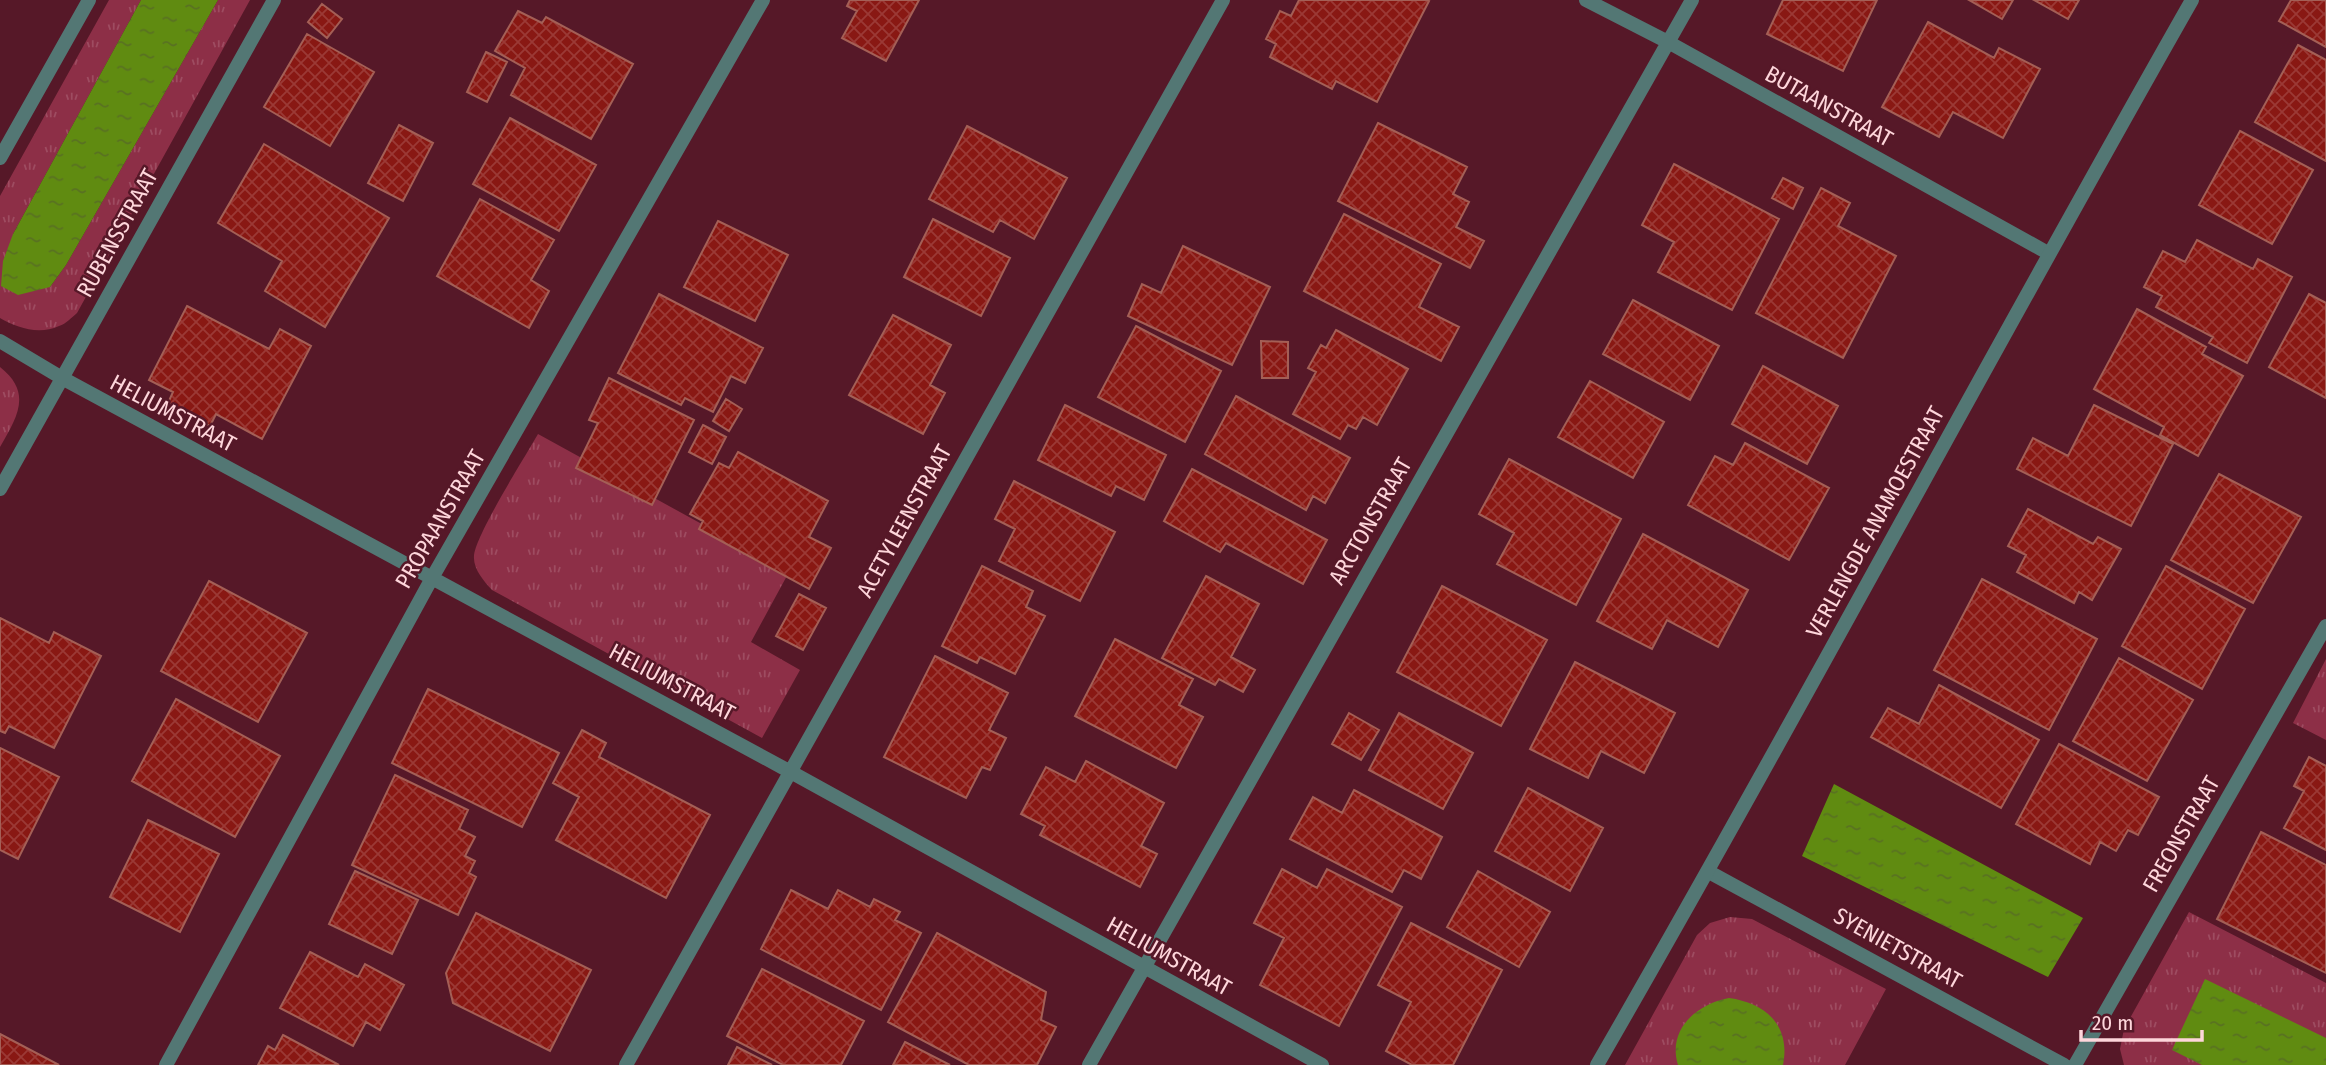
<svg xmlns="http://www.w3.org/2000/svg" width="2326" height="1065" font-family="'Fira Sans Condensed',sans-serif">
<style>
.grass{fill:url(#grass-tufts)}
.water{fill:url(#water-ripples)}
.building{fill:url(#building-cross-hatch);stroke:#a45f56;stroke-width:2}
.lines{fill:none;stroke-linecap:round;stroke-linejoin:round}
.minor{stroke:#537774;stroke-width:14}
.tertiary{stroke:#537774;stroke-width:14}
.labels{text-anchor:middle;stroke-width:5;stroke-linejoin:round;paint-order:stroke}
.street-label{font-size:23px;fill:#fed6db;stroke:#561828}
</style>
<defs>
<pattern id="grass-tufts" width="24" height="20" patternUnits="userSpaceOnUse" patternTransform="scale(1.75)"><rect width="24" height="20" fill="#8d2f47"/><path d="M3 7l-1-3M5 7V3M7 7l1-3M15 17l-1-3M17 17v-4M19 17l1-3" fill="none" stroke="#9e4c61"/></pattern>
<pattern id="water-ripples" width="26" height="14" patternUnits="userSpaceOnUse" patternTransform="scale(1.75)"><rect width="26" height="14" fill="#608b11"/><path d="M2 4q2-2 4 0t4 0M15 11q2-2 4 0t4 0" fill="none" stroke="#597122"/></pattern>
<pattern id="building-cross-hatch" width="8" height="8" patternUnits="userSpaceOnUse" patternTransform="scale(1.75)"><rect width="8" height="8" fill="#891813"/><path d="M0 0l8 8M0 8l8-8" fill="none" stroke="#9b3935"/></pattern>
</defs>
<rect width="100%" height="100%" fill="#561828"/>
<path class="grass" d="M109 0H141L13 234 50 287 66 265 218 0H250L77 313C72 317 66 324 59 326 39 335 17 328 0 318V196Z
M0 367C33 393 17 417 0 447Z
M538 434 789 572 751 642 800 670 762 738 492 590C484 581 473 569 474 556 475 536 525 457 538 434Z
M2326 659V740L2293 723Z
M2189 912 2326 983V1065H2124L2120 1049 2124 1029Z
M1730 917 1752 919 1886 989 1845 1065H1625L1697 935 1710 923Z"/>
<path class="water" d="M141 0H218L66 265 50 287 18 295 1 286 3 261 13 234Z
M1834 784 2083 918 2048 977 1802 856Z
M2205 979 2326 1038V1065H2202L2172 1050Z
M1729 998C1765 1003 1791 1025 1783 1065H1678C1667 1029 1697 1004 1729 998Z"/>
<path class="building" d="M850 0H919L886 61 842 38 857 11 847 6Z
M1299 0H1426L1429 1 1377 102 1336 81 1332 89 1270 57 1276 44 1266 39 1280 11 1291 16Z
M1783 0H1877L1843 71 1767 34Z
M1969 0H2013L2002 19Z
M2034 0H2079L2068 19Z
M2291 0H2326V47L2279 21Z
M322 4 342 19 327 38 308 22Z
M518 11 542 23 546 17 633 64 591 139 511 95 525 68 495 51Z
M1928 22 1994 58 1999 48 2040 69 2003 138 1953 112 1939 137 1882 107Z
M307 34 374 72 330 146 264 107Z
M2298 45 2326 60V161L2255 122Z
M486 52 507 62 487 102 467 92Z
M510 118 596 165 559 231 473 184Z
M1378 123 1467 167 1453 194 1469 202 1456 227 1484 241 1470 268 1338 201Z
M399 125 433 143 403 201 368 183Z
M967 126 1067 178 1034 239 1000 220 993 232 929 199Z
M2240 131 2313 170 2272 244 2199 205Z
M264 144 389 218 325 327 265 291 282 261 218 223Z
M1674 164 1779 219 1732 310 1658 272 1674 242 1642 225Z
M1783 178 1803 188 1793 209 1772 198Z
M1821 188 1850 203 1838 226 1896 256 1843 358 1756 313Z
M480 199 554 240 531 280 549 291 529 328 437 276Z
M1344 214 1441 264 1419 307 1459 327 1441 361 1304 291Z
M933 219 1010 258 981 316 904 277Z
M718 221 788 255 755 321 684 287Z
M2197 240 2253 269 2258 259 2292 277 2247 363 2209 343 2213 337 2156 307 2162 296 2144 287 2163 251 2185 262Z
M1183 246 1270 287 1232 365 1128 316 1142 284 1161 293Z
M659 294 763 348 745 383 731 376 713 412 685 398 681 405 618 373Z
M2309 294 2326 303V398L2269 367Z
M1633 300 1719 346 1690 400 1603 354Z
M187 306 269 349 280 329 311 346 262 439 216 414 210 426 168 403 173 392 149 380Z
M2137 309 2206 347 2202 354 2243 376 2198 456 2160 435 2164 427 2094 389Z
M893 315 951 345 930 385 945 393 923 434 849 395Z
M1136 326 1221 371 1185 442 1098 397Z
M1336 330 1408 369 1377 425 1363 417 1356 429 1348 425 1340 439 1293 414 1316 372 1308 368 1321 345 1326 348Z
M1261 341 1288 342V378H1262Z
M1763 366 1838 406 1807 464 1732 424Z
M609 378 694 420 652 505 576 468 598 423 589 420Z
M1590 381 1664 422 1633 478 1558 437Z
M1236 396 1350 458 1325 503 1313 496 1306 510 1205 454Z
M726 399 742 409 729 431 713 421Z
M1065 405 1166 455 1144 500 1116 486 1111 496 1038 460Z
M2094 405 2173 444 2131 526 2017 469 2033 438 2068 456Z
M703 425 726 437 712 464 689 452Z
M1745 443 1829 488 1789 560 1688 505 1715 456 1733 465Z
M738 452 828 501 809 537 831 548 809 589 699 529 703 521 690 514 719 463 729 468Z
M1509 459 1621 519 1576 605 1497 564 1514 533 1479 514Z
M1192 469 1327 540 1303 584 1226 543 1220 552 1164 521Z
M2219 474 2301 517 2253 603 2171 560Z
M1014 481 1115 532 1080 601 999 561 1015 529 995 519Z
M2028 509 2093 544 2098 537 2121 549 2092 600 2079 592 2074 603 2017 572 2026 555 2008 546Z
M1643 534 1748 590 1718 647 1667 620 1652 649 1597 621Z
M982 566 1033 591 1026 607 1045 616 1015 674 980 657 977 663 942 646Z
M2166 566 2245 609 2202 689 2122 646Z
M1206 576 1259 604 1231 657 1255 670 1243 692 1219 679 1215 685 1162 658Z
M1982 579 2097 639 2049 730 1934 670Z
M209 581 307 633 258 722 161 671Z
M1442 586 1547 640 1501 726 1397 672Z
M799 594 826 608 803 650 776 636Z
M0 618 49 643 54 632 101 656 54 748 9 726 5 733 0 731Z
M1115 639 1193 679 1179 705 1203 717 1176 768 1075 716Z
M935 656 1008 693 989 730 1006 738 990 770 982 767 966 798 884 757Z
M2119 658 2193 700 2147 781 2073 741Z
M1575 662 1675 713 1644 773 1601 751 1588 778 1530 749Z
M1939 685 2039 740 2001 808 1871 737 1888 708 1919 724Z
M428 689 559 753 522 827 392 763Z
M176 699 280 756 235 837 132 781Z
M1349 713 1379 730 1361 760 1332 744Z
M1399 713 1473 753 1443 809 1369 770Z
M582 730 606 743 599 757 710 815 666 898 556 840 579 797 553 783Z
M2059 744 2159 797 2138 835 2128 830 2116 851 2100 842 2090 864 2016 824Z
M0 748 59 777 18 859 0 850Z
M2309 757 2326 766V850L2284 828 2304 791 2294 786Z
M1086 761 1164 803 1141 846 1157 854 1140 887 1040 835 1045 826 1021 814 1046 767 1075 782Z
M395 775 468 810 459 829 475 837 465 856 475 861 469 873 476 877 458 915 352 865Z
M1528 788 1603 828 1570 891 1495 851Z
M1354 790 1442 837 1421 879 1404 870 1392 892 1290 839 1313 797 1342 813Z
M148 820 219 854 180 932 110 897Z
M2261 832 2326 865V973L2217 919Z
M1282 869 1317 888 1327 869 1402 907 1339 1026 1260 985 1284 938 1254 923Z
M355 871 418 900 392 954 329 924Z
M1478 871 1550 912 1519 967 1447 927Z
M791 890 828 909 838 890 870 907 874 899 900 912 895 920 921 933 881 1010 761 949Z
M476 913 591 970 550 1051 453 1003 446 973Z
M1411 923 1502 970 1453 1065H1412L1386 1051 1411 1002 1378 985Z
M937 933 1046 992 1041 1020 1056 1027 1037 1065H969L888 1022Z
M310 952 358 977 365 964 404 985 380 1030 366 1022 353 1046 280 1008Z
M762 969 864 1021 841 1065H783L727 1036Z
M0 1034 59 1065H0Z
M283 1035 339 1065H258L268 1046 275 1050Z
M905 1042 950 1065H893Z
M737 1047 772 1065H728Z"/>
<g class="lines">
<path class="minor" d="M1586 0 1668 42 2048 253
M0 158 89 0
M0 341 62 378 789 771 1322 1065
M0 489 274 0
M1709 872 2064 1065
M166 1065 432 578 763 0
M626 1065 1223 0
M1089 1065 1692 0
M2075 1065 2326 626"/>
<path class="tertiary" d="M1597 1065C1800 713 1991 353 2192 0"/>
</g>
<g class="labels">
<g class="street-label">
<text transform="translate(1829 106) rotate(29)" y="8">BUTAANSTRAAT</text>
<text transform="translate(117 233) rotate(-61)" y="8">RUBENSSTRAAT</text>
<text transform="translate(173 413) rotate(28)" y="8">HELIUMSTRAAT</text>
<text transform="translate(440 519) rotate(-60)" y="8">PROPAANSTRAAT</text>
<text transform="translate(904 521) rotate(-61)" y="8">ACETYLEENSTRAAT</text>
<text transform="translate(1370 521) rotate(-60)" y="8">ARCTONSTRAAT</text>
<text transform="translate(1875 522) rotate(-61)" y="8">VERLENGDE ANAMOESTRAAT</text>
<text transform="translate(672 682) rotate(28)" y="8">HELIUMSTRAAT</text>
<text transform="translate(2181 834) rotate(-60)" y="8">FREONSTRAAT</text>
<text transform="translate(1898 948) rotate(29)" y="8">SYENIETSTRAAT</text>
<text transform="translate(1169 956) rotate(29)" y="8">HELIUMSTRAAT</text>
</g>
</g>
<path d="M2081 1030v10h121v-10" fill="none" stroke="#fed6db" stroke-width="3.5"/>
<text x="2092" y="1030" font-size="21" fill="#fed6db" stroke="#561828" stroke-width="5" paint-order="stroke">20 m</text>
</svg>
